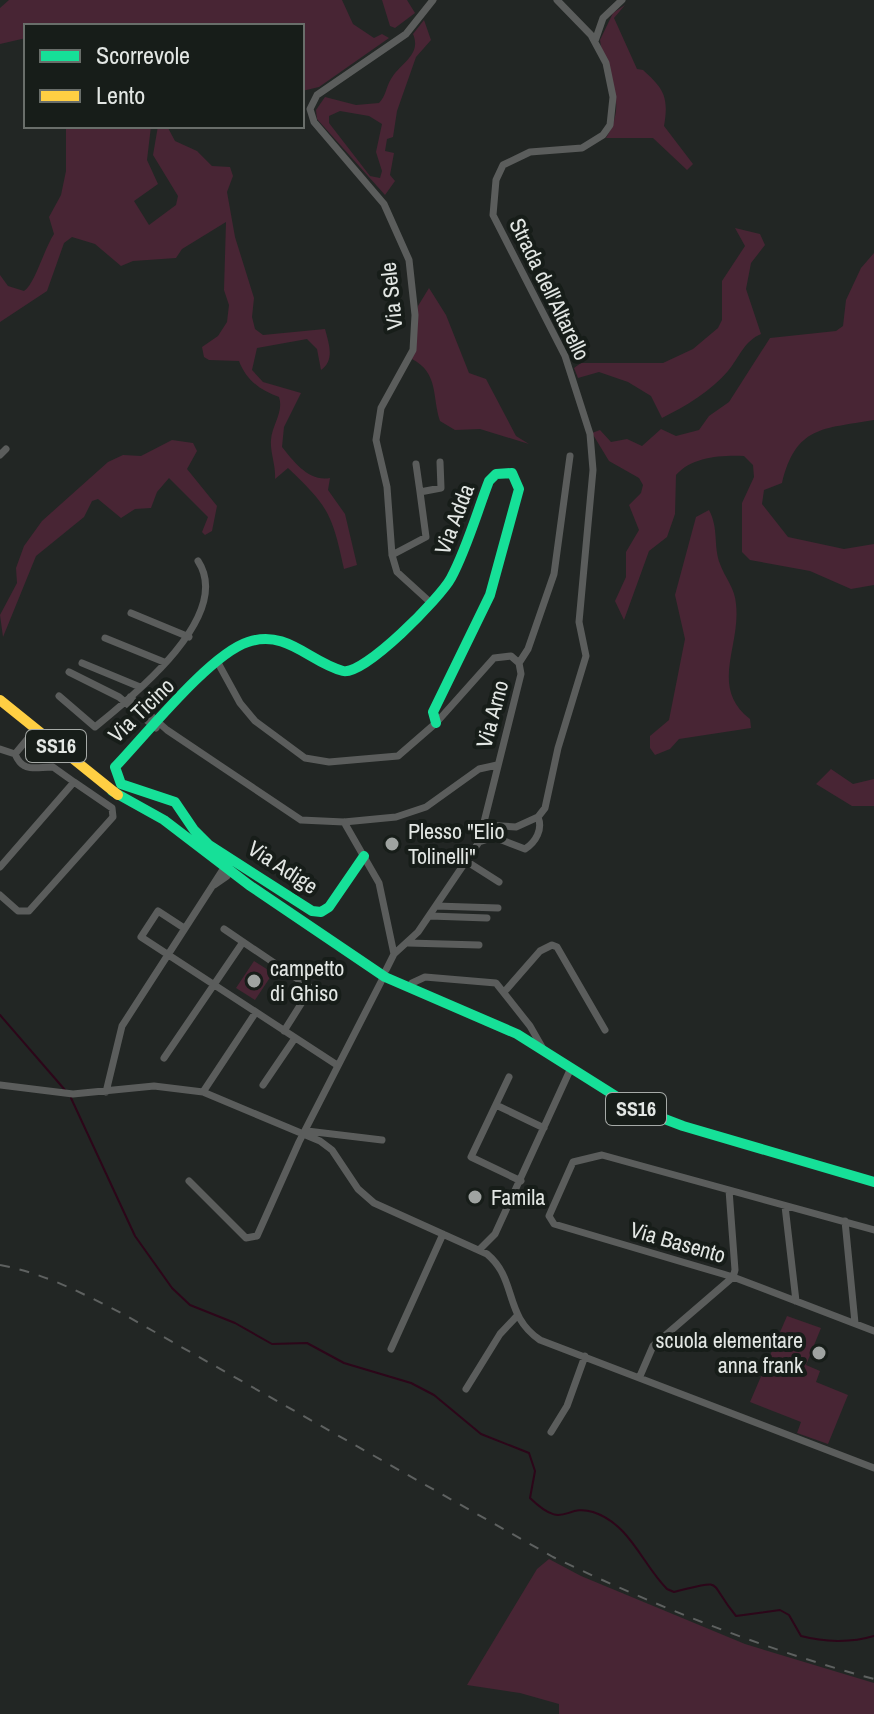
<svg xmlns="http://www.w3.org/2000/svg" width="874" height="1714" font-family="'Archivo Narrow',sans-serif">
<style>
.green{fill:#482534;fill-rule:evenodd}
.lines{fill:none;stroke-linecap:round;stroke-linejoin:round}
.stream{stroke:#2c0619;stroke-width:2}
.street{stroke:#5b5d5c;stroke-width:7}
.fast{stroke:#16e098;stroke-width:10}
.slow{stroke:#ffcf43;stroke-width:10}
.rail{stroke:#5e6160;stroke-width:2;stroke-dasharray:10 10;stroke-linecap:butt}
.poi-dot{fill:#9fa3a1;stroke:#171d19;stroke-width:3}
.labels{text-anchor:middle;stroke-width:8;stroke-linejoin:round;paint-order:stroke}
.shield{fill:#171d19;stroke:#a6aaa7;stroke-width:2}
.shield-label{font-size:20px;font-weight:bold;fill:#e3e7e4}
.street-label{font-size:22px;fill:#e3e7e4;stroke:#171d19}
.poi-label{font-size:22px;fill:#e3e7e4;stroke:#171d19;text-anchor:start}
</style>
<rect width="100%" height="100%" fill="#222624"/>
<path class="green" d="M9 0H342L353 24 374 38 382 34 389 38 319 87 302 91V26H26V38L0 44V8Z
M382 0H407L415 13 395 28 390 26Z
M625 5 614 18 637 69 643 70C664 89 669 97 664 126L693 164 687 170 653 138H606C630 99 605 77 600 40L613 13Z
M424 20 431 40 416 57 397 111 393 137 387 139 385 151 394 153 390 175 395 181 385 195 317 119 316 110 325 97 356 105 379 103C386 96 386 87 391 79 400 63 422 55 413 34ZM340 111 369 116 382 124 376 152 382 171 380 178 370 176 329 123V116Z
M66 126H151L147 160 158 184 134 201 149 225 176 205 178 196 153 155 158 126H167L175 141 197 151 212 166 230 167 233 176 227 192 235 237 254 298 252 317 255 329 263 335 325 329C329 344 335 360 321 370L317 349 307 339 257 348 252 370 263 382 301 393 284 427 282 447C294 462 309 482 330 478L328 490 345 514 357 565 344 569C332 514 329 507 288 468L275 479C276 465 270 453 271 440 272 425 284 412 279 397 261 391 246 380 239 361L209 360 204 357 202 347 218 336 227 322 229 305 224 290 226 222 182 249 176 258 133 261 121 266 95 244 72 237 64 243 47 291 0 322V275L8 286 24 291C35 284 44 249 54 234L49 217 61 195 66 171Z
M735 228 760 234 765 245 751 263 746 289 761 334C744 341 739 358 728 371 711 391 686 406 662 418L651 396 628 382 599 372 578 378 574 368 581 363H663L693 349 718 328 722 320V281L745 246Z
M874 253V420C822 429 796 426 782 483L764 490 762 504 788 537 844 549 874 544V585L851 589 810 571 750 560 742 552V503L754 477 753 465 744 456C720 455 692 457 676 475L675 514 667 537 649 551 624 620 615 601 626 577V552L639 530 629 505 641 493 643 485 639 478 609 461 592 433 600 430 611 442 627 439 642 446 661 429 676 436 699 430 709 416 729 402 770 338 836 331 843 326 846 300 861 268Z
M429 288 446 315 469 373 486 379 516 436 529 444 480 429 455 430 440 421C432 397 439 373 412 359L418 306Z
M172 440 193 443 197 451 187 469 217 506 212 531 205 535 202 532 208 517 169 478 157 492 151 508 135 509 121 518 98 499 92 501 84 517 36 556 3 637 0 615 17 583 16 568 24 546 42 521 108 462 123 455 141 456Z
M709 510C719 529 713 545 720 564 725 578 735 588 736 604 741 647 709 687 750 719L751 728 679 739 670 749 655 755 650 748V736L669 720 685 639 675 595 696 517Z
M831 769 853 784 874 779V806H852L816 784Z
M254 961 273 973 255 1000 236 988Z
M787 1316 821 1328 806 1365 820 1371 816 1382 848 1395 828 1444 797 1433 801 1422 750 1402Z
M549 1559 581 1576 745 1644 874 1683V1714H559V1704L520 1693 467 1685 537 1569Z"/>
<g class="lines">
<path class="stream" d="M0 1015 65 1090
M71 1098 135 1236 172 1288 190 1305 235 1323 272 1344 307 1343 344 1363 411 1383 434 1395 481 1434 529 1453 535 1471 530 1498C565 1532 564 1503 593 1512 630 1524 642 1564 667 1589L674 1592C727 1579 706 1580 736 1616L780 1610 789 1615 801 1636C824 1642 851 1643 874 1636"/>
<path class="street" d="M595 41 603 18 622 0
M0 455 6 449
M416 464 420 492
M392 555 426 537 420 492 441 488 440 462
M431 603 397 572 392 555 387 487 376 440 381 408 413 350 415 315 409 260 384 204 314 122 310 109 317 95 406 34 433 0
M131 613 189 637
M105 638 164 662
M217 661 240 703 255 721 305 758 329 762 398 756 436 723 494 658 511 656 519 663
M82 663 140 687
M69 672 119 697 156 728
M59 696 95 727C132 697 234 616 198 561
M130 697 167 730 301 820 344 822 396 817 426 807 479 769 497 765
M0 749 15 754
M15 754 35 730
M344 822 379 883 394 954
M486 825 516 827 538 817 545 808 558 748 586 656 579 622 593 470 590 434 565 356 493 215 496 180 503 165 530 152 582 148 603 135 610 125 613 97 606 63 591 35 557 0
M479 842 494 837 525 849C536 842 543 829 538 817
M466 861 499 882
M0 867 74 782 53 767C35 767 23 773 15 754
M214 885 227 876
M0 895 18 911H29L113 817 112 808 74 782
M436 906 498 908
M430 916 487 918
M184 928 158 911 141 937 337 1065
M224 929 311 988 284 1031
M408 943 479 945
M386 970 394 954 418 932 479 842 521 674 519 663 528 649 554 574 570 456
M412 983 425 977 496 983 530 1026 542 1047
M505 991 540 951 552 945 557 947 605 1030
M164 1058 243 942
M509 1077 471 1157 521 1181
M0 1085 73 1094 154 1086 203 1092 320 1141 332 1150 358 1189 374 1203 487 1254C518 1280 503 1315 540 1340L874 1468
M263 1085 295 1038
M106 1092 122 1026 222 871
M203 1092 256 1012
M496 1105 544 1128
M307 1131 382 1140
M189 1181 246 1238 257 1236 299 1142 384 976
M729 1190 735 1270 733 1277
M785 1206 796 1301
M845 1221 855 1323
M874 1230 602 1155 573 1162 549 1216 554 1224 733 1277 874 1331
M479 1250 495 1234 571 1068
M391 1349 443 1234
M640 1376 653 1346 733 1277
M466 1389 500 1334 516 1317
M551 1432 567 1406 585 1356"/>
<path class="fast" d="M112 791 164 820 249 885 385 977 517 1034 633 1107 683 1126 874 1182
M364 856 329 907 321 912 312 911 209 845 194 830 175 802 121 784 115 767C145 736 210 654 248 642 287 629 309 662 343 671 364 676 441 597 451 578 467 548 477 512 489 481L496 474 512 473 519 489 490 595 433 712 436 723"/>
<path class="slow" d="M0 700 118 795"/>
<path class="rail" d="M0 1265C44 1273 84 1294 123 1314L553 1557C657 1607 763 1649 874 1679"/>
</g>
<g class="poi-dot">
<circle cx="392" cy="844" r="8"/>
<circle cx="254" cy="981" r="8"/>
<circle cx="475" cy="1197" r="8"/>
<circle cx="819" cy="1353" r="8"/>
</g>
<g class="labels">
<g class="shield">
<rect x="26" y="730" width="60" height="32" rx="6"/>
<rect x="606" y="1093" width="60" height="32" rx="6"/>
</g>
<g class="shield-label">
<text x="56" y="753">SS16</text>
<text x="636" y="1116">SS16</text>
</g>
<g class="street-label">
<text transform="translate(550 289) rotate(64)" y="8">Strada dell'Altarello</text>
<text transform="translate(391 296) rotate(-96)" y="8">Via Sele</text>
<text transform="translate(454 519) rotate(-69)" y="8">Via Adda</text>
<text transform="translate(141 710) rotate(-44)" y="8">Via Ticino</text>
<text transform="translate(492 714) rotate(-75)" y="8">Via Arno</text>
<text transform="translate(283 867) rotate(33)" y="8">Via Adige</text>
<text transform="translate(678 1242) rotate(16)" y="8">Via Basento</text>
</g>
<g class="poi-label">
<text x="408" y="839">Plesso "Elio<tspan x="408" dy="25">Tolinelli"</tspan></text>
<text x="270" y="976">campetto<tspan x="270" dy="25">di Ghiso</tspan></text>
<text x="491" y="1205">Famila</text>
<text x="803" y="1348" text-anchor="end">scuola elementare<tspan x="803" dy="25">anna frank</tspan></text>
</g>
</g>
<rect x="24" y="24" width="280" height="104" fill="#171d19" stroke="#696e6a" stroke-width="2"/>
<rect x="40" y="50" width="40" height="12" fill="#16e098" stroke="#696e6a" stroke-width="2"/>
<text x="96" y="64" font-size="24" fill="#e3e7e4">Scorrevole</text>
<rect x="40" y="90" width="40" height="12" fill="#ffcf43" stroke="#696e6a" stroke-width="2"/>
<text x="96" y="104" font-size="24" fill="#e3e7e4">Lento</text>
</svg>
